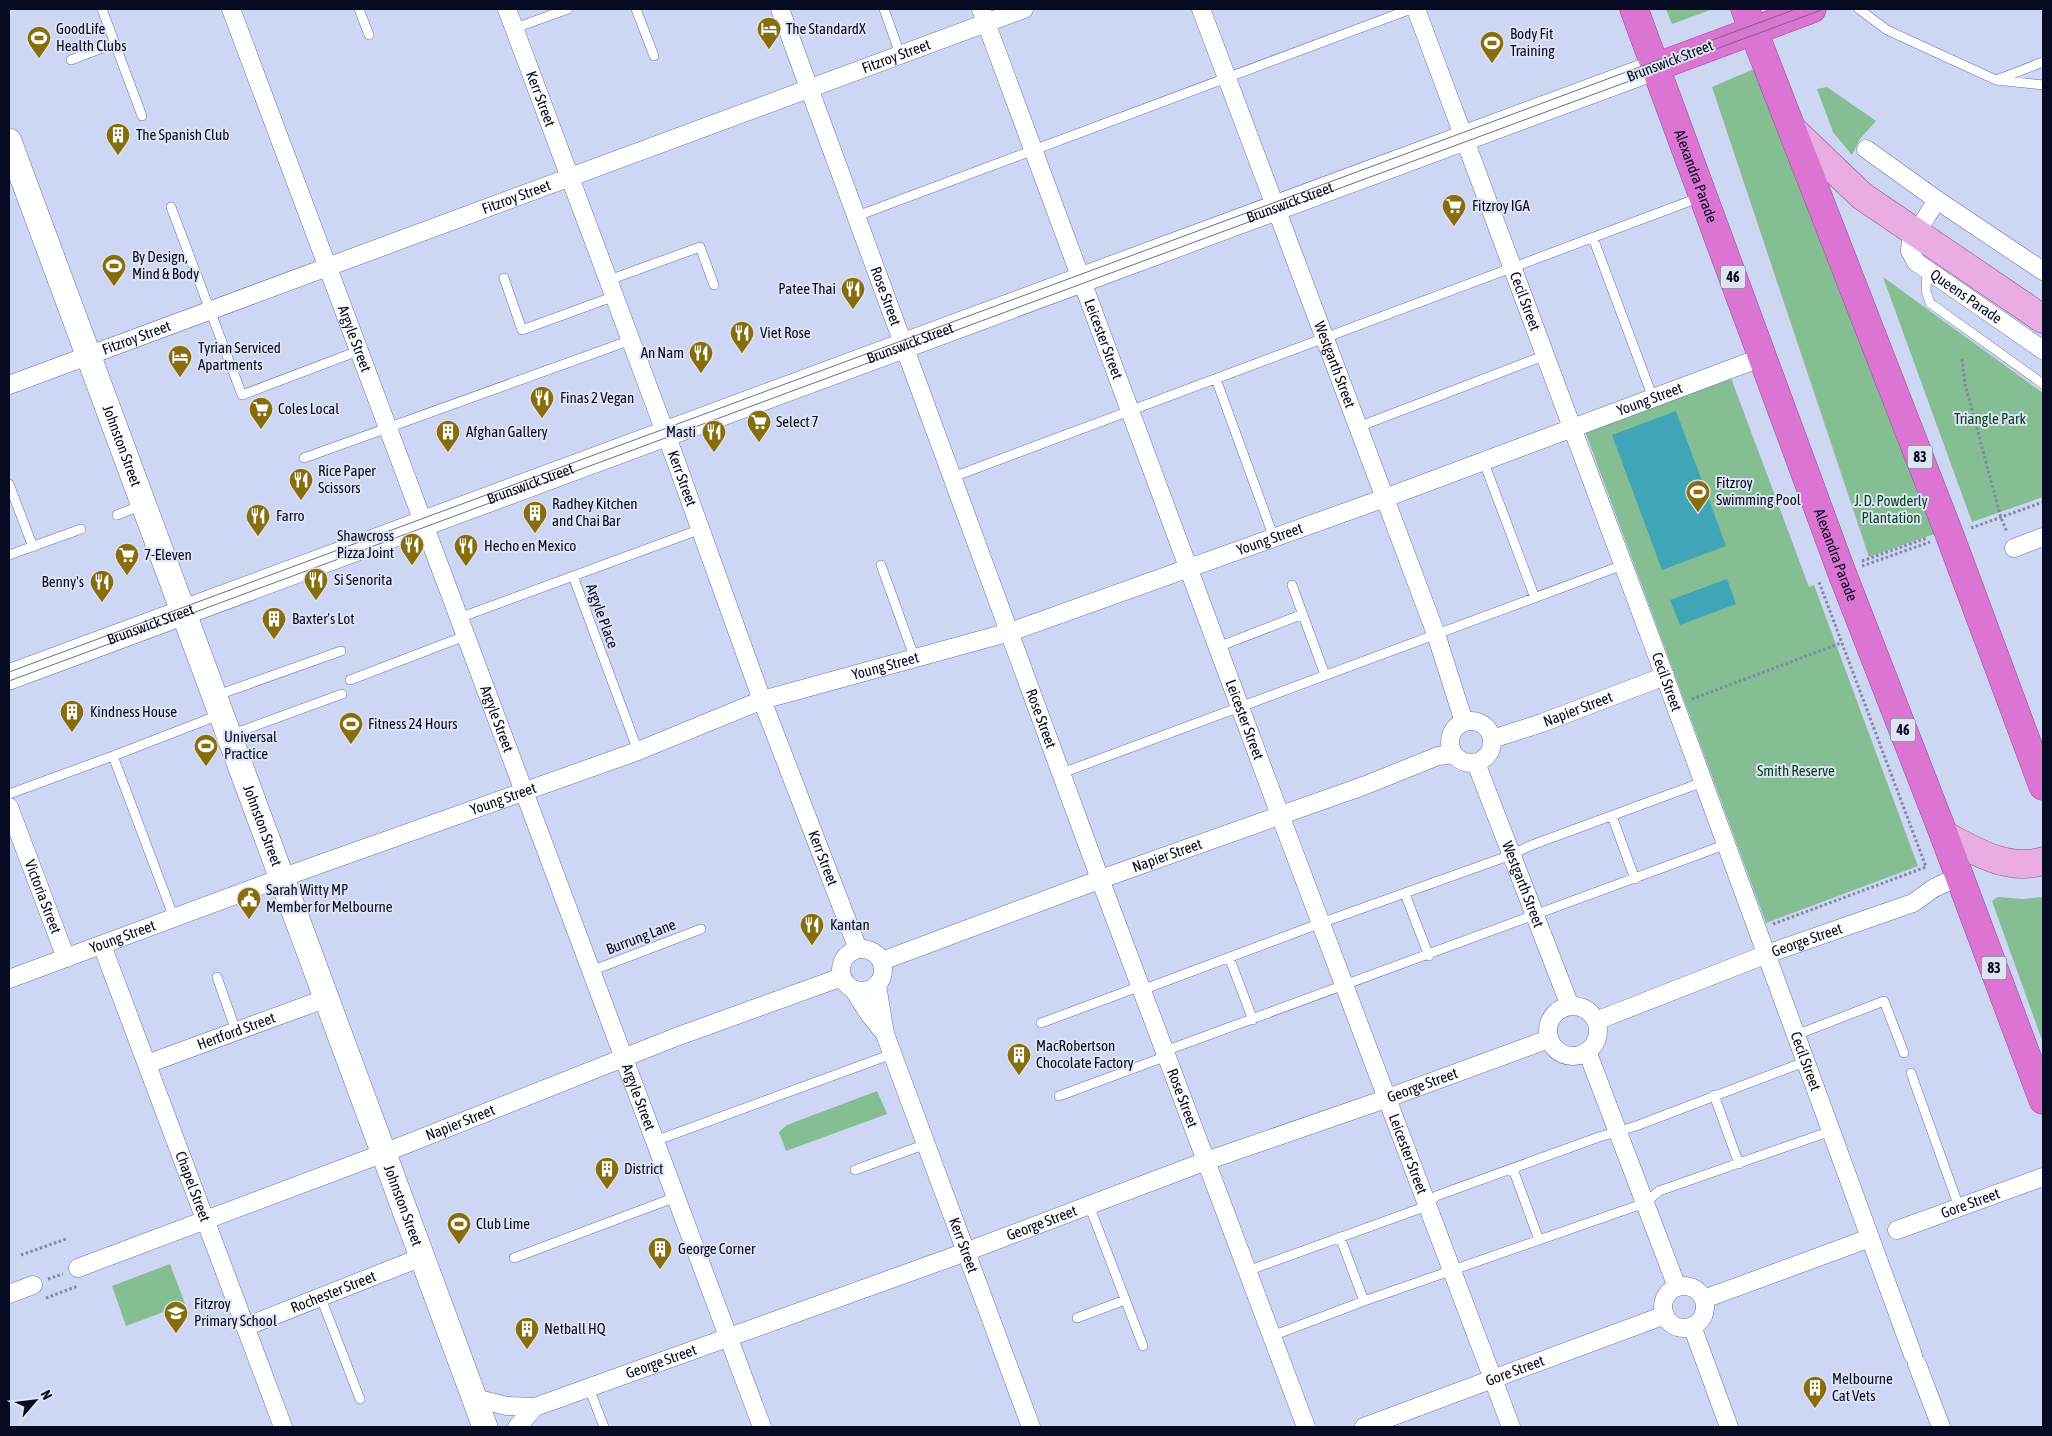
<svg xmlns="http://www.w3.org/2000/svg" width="2052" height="1436" font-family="'Asap Condensed',sans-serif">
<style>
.green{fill:#85be92}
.water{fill:#40a5b7}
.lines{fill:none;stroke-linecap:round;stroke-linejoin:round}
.lane-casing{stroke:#6173b4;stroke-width:10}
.street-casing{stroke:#6173b4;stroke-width:19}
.secondary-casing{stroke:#6173b4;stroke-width:26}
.primary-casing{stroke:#905094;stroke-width:29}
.highway-casing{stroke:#905094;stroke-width:29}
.path{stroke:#8088a3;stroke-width:3;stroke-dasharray:2.5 2.5;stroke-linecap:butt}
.lane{stroke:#fff;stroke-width:9}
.street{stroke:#fff;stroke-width:18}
.secondary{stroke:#fff;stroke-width:25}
.primary{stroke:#e9ace3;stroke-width:28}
.highway{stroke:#db75d1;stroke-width:28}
.tram{stroke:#676e89;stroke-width:1}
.labels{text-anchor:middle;stroke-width:4;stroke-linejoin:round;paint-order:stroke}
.shield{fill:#dfe4f3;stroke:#474b61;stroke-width:1}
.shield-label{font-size:14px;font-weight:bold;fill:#060a23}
.poi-label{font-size:15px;fill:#060a23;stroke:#dfe4f3;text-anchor:start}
.street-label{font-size:15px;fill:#060a23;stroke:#dfe4f3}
.park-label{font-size:15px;fill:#04451f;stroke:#dfe4f3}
</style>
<rect width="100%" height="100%" fill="#cdd7f3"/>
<path class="green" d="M1666 9H1713L1672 24Z
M1756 68 1937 533 1869 557 1712 87Z
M1827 87 1876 121 1860 139 1852 155 1833 132 1817 89Z
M1883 277 2043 393V497L1972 522Z
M1731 378 1809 587 1814 585 1918 866 1766 923 1585 431Z
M1998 897 2023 899 2043 897V1043L1992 901Z
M877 1091 887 1114 786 1151 779 1132 787 1125Z
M170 1264 185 1304 126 1326 112 1286Z"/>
<path class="water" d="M1676 411 1726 546 1662 570 1612 435Z
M1727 579 1736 604 1680 625 1670 600Z"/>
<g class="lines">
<defs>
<path id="lane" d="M102 9 142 116
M359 9 369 35
M636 9 654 56
M884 9 900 54
M1859 9 1887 30 1996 80 2043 85
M515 28 568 9
M71 60 115 43
M1999 79 2043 62
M171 207 242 395 358 351
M857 216 1411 9
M1593 238 1653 398
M1927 272 1926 291 1930 303 2043 384
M504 278 522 330 615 296
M609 280 700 247 714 285
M1216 379 1274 538
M1358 427 1546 355
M304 458 631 340
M1483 460 1535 598
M953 477 1701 197
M9 484 33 547
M117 515 142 505
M9 555 81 529
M881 565 915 659
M573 576 638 751
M1292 585 1325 675
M459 618 701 529
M1218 647 1303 614
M350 680 465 636
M215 696 341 651
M230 735 342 694
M113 756 174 918
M1062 773 1623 565
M9 794 113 756 219 715
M1612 816 1635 879
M1405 894 1429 956
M1229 957 1253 1020
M591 971 701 929
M217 977 236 1031
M1142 990 1321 923 1511 855 1532 845 1703 782
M1041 1023 1141 986
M1796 1035 1884 1001 1904 1053
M1165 1051 1727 844
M1911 1073 1959 1207
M1714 1095 1739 1164
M1059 1096 1167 1056
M655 1141 892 1054
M1513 1169 1539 1240
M855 1170 926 1144
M1089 1205 1143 1346
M1340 1237 1364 1301
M514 1258 676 1197
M1247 1271 1427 1206 1436 1196 1599 1137 1636 1126 1807 1061
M321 1298 360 1399
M1077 1318 1125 1300
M1272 1336 1364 1301 1645 1203 1659 1191 1831 1131
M589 1388 604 1427"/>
<g id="street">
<path id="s1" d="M231 9 762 1427"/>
<path id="s2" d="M507 9 674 456 762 700 858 949"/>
<path id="s3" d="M780 9 1100 879 1306 1427"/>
<path id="s4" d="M981 9 1280 815 1511 1427"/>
<path id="s5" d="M1201 9 1436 634 1464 722"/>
<path id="s6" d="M1416 9 1655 650 1913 1355"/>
<path d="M1866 149 1937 200 2043 271"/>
<path id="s7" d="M1937 200 1911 241 1910 251 1916 262 2043 350"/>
<path id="s8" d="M9 385 1024 9"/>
<path d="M2014 548 2043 537"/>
<circle cx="1471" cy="742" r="21"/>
<path id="s9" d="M1492 739 1542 723 1665 676"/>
<path id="s10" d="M1476 763 1570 1006"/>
<path id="s11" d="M9 807 66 958"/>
<path id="s12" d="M102 945 283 1427"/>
<circle cx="862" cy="970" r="21"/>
<path id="s13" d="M882 961 1115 874 1366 785 1438 756 1453 754"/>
<path id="s14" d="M9 979 281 878 638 751 762 700 1010 632 1385 498 1763 357"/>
<path id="s15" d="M877 985 885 1034 1031 1427"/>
<path d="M853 989 869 1014 885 1034"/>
<circle cx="1573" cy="1031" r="25"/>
<path id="s16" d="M1596 1021 1767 954 1913 903 1934 888 1960 876"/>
<path d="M1587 1051 1677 1287"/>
<path id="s17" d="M147 1064 327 998"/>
<path id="s18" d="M1897 1230 2043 1177"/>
<path id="s19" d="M78 1268 384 1153 676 1037 842 977"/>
<circle cx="1684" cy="1307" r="21"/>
<path d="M9 1294 33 1285"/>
<path d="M1704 1299 1870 1238"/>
<path d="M1692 1326 1729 1427"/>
<path id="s20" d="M245 1327 422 1257"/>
<path d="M1917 1364 1941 1427"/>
<path id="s21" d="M474 1398 507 1406 535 1407 952 1257 1206 1161 1374 1103 1549 1039"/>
<path d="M517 1427 535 1407"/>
<path id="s22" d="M1364 1427 1665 1315"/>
</g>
<g id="secondary">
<path id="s23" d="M9 141 485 1427"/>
<path id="s24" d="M9 677 1656 67"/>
</g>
<path id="primary" d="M1793 130 1862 196 2043 319
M1944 835C1975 851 2008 872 2043 861"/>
<g id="highway">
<path id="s25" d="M1634 9 1842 573 1944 835 2043 1100"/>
<path d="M1745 9 1950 536 2043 786"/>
<path d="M1656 67 1812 9"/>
</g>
</defs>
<use href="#lane" class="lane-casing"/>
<use href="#street" class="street-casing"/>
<use href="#secondary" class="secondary-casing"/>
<use href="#primary" class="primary-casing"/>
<use href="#highway" class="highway-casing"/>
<path class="path" d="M1962 359 1965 384 2001 518 2007 532
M1971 528 2043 502
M1862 561 1927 538
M1862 566 1930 542
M1692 699 1841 643
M1773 924 1926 867 1819 582
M21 1255 66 1239
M48 1279 63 1274
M46 1298 78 1286"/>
<use href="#lane" class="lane"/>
<use href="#street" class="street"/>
<use href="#secondary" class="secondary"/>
<use href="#primary" class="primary"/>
<use href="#highway" class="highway"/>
<path class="tram" d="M9 672 1796 9
M9 681 1824 9"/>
</g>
<defs>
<symbol id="hotel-pin" viewBox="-11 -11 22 30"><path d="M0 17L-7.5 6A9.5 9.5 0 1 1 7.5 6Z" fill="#886d0c" stroke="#dfe4f3"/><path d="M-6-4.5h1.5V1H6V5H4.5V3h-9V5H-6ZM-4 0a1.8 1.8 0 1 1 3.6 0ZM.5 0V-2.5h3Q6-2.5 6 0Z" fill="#fff"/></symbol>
<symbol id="stadium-pin" viewBox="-11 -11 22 30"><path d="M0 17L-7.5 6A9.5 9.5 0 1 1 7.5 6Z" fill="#886d0c" stroke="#dfe4f3"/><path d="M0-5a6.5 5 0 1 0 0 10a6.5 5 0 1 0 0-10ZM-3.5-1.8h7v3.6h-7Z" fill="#fff"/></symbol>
<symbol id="building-pin" viewBox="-11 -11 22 30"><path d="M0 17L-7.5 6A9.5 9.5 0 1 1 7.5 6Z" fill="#886d0c" stroke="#dfe4f3"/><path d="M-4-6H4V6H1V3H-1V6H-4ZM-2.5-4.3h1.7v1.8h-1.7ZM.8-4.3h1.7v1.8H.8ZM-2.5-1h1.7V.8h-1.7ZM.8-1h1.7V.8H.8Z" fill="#fff"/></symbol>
<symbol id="supermarket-pin" viewBox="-11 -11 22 30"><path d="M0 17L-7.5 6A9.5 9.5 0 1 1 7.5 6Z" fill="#886d0c" stroke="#dfe4f3"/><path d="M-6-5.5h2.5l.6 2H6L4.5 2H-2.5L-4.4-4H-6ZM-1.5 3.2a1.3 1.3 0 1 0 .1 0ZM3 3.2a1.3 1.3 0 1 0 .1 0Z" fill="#fff"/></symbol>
<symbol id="restaurant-pin" viewBox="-11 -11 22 30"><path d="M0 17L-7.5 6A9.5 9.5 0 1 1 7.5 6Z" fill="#886d0c" stroke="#dfe4f3"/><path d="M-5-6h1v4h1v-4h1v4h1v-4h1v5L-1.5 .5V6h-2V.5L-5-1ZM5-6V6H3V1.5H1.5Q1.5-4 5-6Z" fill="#fff"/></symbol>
<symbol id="civic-pin" viewBox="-11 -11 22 30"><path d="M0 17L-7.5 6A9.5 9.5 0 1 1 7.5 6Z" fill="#886d0c" stroke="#dfe4f3"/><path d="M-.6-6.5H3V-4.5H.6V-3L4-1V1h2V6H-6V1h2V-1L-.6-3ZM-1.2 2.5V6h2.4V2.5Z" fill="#fff"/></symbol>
<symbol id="school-pin" viewBox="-11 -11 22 30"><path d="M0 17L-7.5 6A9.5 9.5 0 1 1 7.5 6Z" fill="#886d0c" stroke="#dfe4f3"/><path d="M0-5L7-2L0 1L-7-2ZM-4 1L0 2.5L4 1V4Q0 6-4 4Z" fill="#fff"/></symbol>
</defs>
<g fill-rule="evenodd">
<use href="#hotel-pin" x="755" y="15" width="28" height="38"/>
<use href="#stadium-pin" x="25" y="24" width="28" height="38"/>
<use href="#stadium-pin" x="1478" y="29" width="28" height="38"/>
<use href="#building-pin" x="104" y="121" width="28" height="38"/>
<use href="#supermarket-pin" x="1440" y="192" width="28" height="38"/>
<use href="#stadium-pin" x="100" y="252" width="28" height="38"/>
<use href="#restaurant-pin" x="839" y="275" width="28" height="38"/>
<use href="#restaurant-pin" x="728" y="319" width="28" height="38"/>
<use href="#restaurant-pin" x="687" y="339" width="28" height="38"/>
<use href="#hotel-pin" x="166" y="343" width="28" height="38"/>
<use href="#restaurant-pin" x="528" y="384" width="28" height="38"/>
<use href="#supermarket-pin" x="247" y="395" width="28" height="38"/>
<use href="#supermarket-pin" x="745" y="408" width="28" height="38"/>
<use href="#building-pin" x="434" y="418" width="28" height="38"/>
<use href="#restaurant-pin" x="700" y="418" width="28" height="38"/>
<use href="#restaurant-pin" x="287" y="466" width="28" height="38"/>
<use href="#stadium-pin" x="1684" y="478" width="28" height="38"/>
<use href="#building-pin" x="521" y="499" width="28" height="38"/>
<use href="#restaurant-pin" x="244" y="502" width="28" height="38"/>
<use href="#restaurant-pin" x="398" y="531" width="28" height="38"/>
<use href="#restaurant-pin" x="452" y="532" width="28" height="38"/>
<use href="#supermarket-pin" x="113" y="541" width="28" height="38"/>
<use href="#restaurant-pin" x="302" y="566" width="28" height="38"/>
<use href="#restaurant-pin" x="88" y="568" width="28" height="38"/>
<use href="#building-pin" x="260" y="605" width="28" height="38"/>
<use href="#building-pin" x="58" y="698" width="28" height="38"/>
<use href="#stadium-pin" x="337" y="710" width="28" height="38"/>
<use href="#stadium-pin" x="192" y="732" width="28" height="38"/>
<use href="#civic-pin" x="235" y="885" width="28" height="38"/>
<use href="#restaurant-pin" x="798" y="911" width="28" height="38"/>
<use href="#building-pin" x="1005" y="1041" width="28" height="38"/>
<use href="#building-pin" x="593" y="1155" width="28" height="38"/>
<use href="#stadium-pin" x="445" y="1210" width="28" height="38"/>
<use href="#building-pin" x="646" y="1235" width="28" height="38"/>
<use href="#school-pin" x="162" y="1299" width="28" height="38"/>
<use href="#building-pin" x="513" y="1315" width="28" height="38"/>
<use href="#building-pin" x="1801" y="1374" width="28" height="38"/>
</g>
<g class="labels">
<g class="shield">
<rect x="1720.5" y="265.5" width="25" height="23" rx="4"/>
<rect x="1907.5" y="445.5" width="25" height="23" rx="4"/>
<rect x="1890.5" y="718.5" width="25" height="23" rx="4"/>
<rect x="1981.5" y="956.5" width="25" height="23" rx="4"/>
</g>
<g class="shield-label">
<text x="1733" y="282">46</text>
<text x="1920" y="462">83</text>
<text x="1903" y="735">46</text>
<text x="1994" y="973">83</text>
</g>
<g class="poi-label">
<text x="56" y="34">GoodLife<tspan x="56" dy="17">Health Clubs</tspan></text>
<text x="786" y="34">The StandardX</text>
<text x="1510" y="39">Body Fit<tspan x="1510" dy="17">Training</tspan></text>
<text x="136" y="140">The Spanish Club</text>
<text x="1472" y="211">Fitzroy IGA</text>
<text x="132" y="262">By Design,<tspan x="132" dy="17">Mind &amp; Body</tspan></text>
<text x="836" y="294" text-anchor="end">Patee Thai</text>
<text x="760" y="338">Viet Rose</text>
<text x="198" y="353">Tyrian Serviced<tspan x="198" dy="17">Apartments</tspan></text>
<text x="684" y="358" text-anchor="end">An Nam</text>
<text x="560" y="403">Finas 2 Vegan</text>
<text x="278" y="414">Coles Local</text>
<text x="776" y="427">Select 7</text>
<text x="466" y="437">Afghan Gallery</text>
<text x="696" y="437" text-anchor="end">Masti</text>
<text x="318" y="476">Rice Paper<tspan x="318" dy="17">Scissors</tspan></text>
<text x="1716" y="488">Fitzroy<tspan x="1716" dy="17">Swimming Pool</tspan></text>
<text x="552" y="509">Radhey Kitchen<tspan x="552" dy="17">and Chai Bar</tspan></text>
<text x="276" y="521">Farro</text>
<text x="394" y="541" text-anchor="end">Shawcross<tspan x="394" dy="17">Pizza Joint</tspan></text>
<text x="484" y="551">Hecho en Mexico</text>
<text x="144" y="560">7-Eleven</text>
<text x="334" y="585">Si Senorita</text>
<text x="84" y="587" text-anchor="end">Benny's</text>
<text x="292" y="624">Baxter's Lot</text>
<text x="90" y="717">Kindness House</text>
<text x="368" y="729">Fitness 24 Hours</text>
<text x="224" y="742">Universal<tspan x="224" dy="17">Practice</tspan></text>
<text x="266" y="895">Sarah Witty MP<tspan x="266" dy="17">Member for Melbourne</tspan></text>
<text x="830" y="930">Kantan</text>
<text x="1036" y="1051">MacRobertson<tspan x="1036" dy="17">Chocolate Factory</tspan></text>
<text x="624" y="1174">District</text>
<text x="476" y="1229">Club Lime</text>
<text x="678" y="1254">George Corner</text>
<text x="194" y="1309">Fitzroy<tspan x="194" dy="17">Primary School</tspan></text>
<text x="544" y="1334">Netball HQ</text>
<text x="1832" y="1384">Melbourne<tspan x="1832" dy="17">Cat Vets</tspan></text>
</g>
<g class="street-label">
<text dy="5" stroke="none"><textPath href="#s8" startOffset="946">Fitzroy Street</textPath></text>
<text transform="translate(1670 61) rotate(-21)" y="5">Brunswick Street</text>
<text dy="5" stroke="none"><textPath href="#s2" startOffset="96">Kerr Street</textPath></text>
<text dy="5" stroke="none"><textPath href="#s25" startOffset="178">Alexandra Parade</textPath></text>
<text dy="5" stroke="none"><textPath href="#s8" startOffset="541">Fitzroy Street</textPath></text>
<text dy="5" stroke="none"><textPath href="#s24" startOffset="1366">Brunswick Street</textPath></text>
<text dy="5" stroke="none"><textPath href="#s3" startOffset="306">Rose Street</textPath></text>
<text dy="5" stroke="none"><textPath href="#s7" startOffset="132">Queens Parade</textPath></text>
<text dy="5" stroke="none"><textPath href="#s6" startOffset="312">Cecil Street</textPath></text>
<text dy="5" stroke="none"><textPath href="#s8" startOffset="136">Fitzroy Street</textPath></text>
<text dy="5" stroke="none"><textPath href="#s1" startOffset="352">Argyle Street</textPath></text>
<text dy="5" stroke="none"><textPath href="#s4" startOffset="352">Leicester Street</textPath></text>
<text dy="5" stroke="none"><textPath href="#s24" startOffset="961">Brunswick Street</textPath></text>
<text dy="5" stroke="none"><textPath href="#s5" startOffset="380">Westgarth Street</textPath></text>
<text dy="5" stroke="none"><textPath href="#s14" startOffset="1741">Young Street</textPath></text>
<text dy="5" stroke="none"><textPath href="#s23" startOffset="325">Johnston Street</textPath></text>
<text dy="5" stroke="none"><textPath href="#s2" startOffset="501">Kerr Street</textPath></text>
<text dy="5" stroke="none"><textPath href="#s24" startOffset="556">Brunswick Street</textPath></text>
<text dy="5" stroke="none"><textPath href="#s14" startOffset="1336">Young Street</textPath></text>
<text dy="5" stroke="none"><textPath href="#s25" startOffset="582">Alexandra Parade</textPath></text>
<text transform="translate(602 616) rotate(70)" y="5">Argyle Place</text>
<text dy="5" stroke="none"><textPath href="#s24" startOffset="151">Brunswick Street</textPath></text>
<text dy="5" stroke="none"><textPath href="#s14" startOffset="931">Young Street</textPath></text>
<text dy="5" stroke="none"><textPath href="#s6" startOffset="718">Cecil Street</textPath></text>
<text dy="5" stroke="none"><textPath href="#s9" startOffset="91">Napier Street</textPath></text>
<text dy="5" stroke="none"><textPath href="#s1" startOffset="758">Argyle Street</textPath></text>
<text dy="5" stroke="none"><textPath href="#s3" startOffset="756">Rose Street</textPath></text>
<text dy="5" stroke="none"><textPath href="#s4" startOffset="758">Leicester Street</textPath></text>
<text dy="5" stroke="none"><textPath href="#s14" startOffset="526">Young Street</textPath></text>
<text dy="5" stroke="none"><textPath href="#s23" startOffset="730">Johnston Street</textPath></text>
<text dy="5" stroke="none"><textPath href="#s13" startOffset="304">Napier Street</textPath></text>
<text dy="5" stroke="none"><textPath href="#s2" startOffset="906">Kerr Street</textPath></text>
<text dy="5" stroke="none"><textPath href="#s10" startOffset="130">Westgarth Street</textPath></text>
<text dy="5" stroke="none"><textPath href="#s11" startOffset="96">Victoria Street</textPath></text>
<text dy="5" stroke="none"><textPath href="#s14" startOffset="121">Young Street</textPath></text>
<text transform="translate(641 937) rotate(-21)" y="5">Burrung Lane</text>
<text dy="5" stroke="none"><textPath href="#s16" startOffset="226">George Street</textPath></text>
<text dy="5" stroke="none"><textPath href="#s17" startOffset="95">Hertford Street</textPath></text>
<text dy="5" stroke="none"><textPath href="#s6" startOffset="1122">Cecil Street</textPath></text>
<text dy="5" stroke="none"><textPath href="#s21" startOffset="1006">George Street</textPath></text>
<text dy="5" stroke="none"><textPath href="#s1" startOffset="1162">Argyle Street</textPath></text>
<text dy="5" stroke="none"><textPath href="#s3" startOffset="1161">Rose Street</textPath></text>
<text dy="5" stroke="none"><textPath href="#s19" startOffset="409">Napier Street</textPath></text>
<text dy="5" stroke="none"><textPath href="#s4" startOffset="1222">Leicester Street</textPath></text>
<text dy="5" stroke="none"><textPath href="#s12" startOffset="258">Chapel Street</textPath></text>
<text dy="5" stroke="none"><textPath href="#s18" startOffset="78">Gore Street</textPath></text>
<text dy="5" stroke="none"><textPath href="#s23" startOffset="1135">Johnston Street</textPath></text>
<text dy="5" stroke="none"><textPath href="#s21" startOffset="601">George Street</textPath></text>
<text dy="5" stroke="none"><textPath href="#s15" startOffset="275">Kerr Street</textPath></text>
<text dy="5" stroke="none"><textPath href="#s20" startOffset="95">Rochester Street</textPath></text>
<text dy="5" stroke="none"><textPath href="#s21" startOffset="196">George Street</textPath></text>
<text dy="5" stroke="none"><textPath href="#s22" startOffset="161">Gore Street</textPath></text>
</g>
<g class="park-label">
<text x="1990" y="424">Triangle Park</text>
<text x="1891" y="506">J. D. Powderly<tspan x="1891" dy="17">Plantation</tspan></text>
<text x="1796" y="776">Smith Reserve</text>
</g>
</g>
<rect width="2052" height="1436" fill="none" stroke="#060a23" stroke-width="20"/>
<g transform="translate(35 1401) rotate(62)" stroke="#dfe4f3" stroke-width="4" paint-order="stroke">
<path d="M0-4L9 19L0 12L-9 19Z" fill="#060a23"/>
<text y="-8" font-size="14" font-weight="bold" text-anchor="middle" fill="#060a23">N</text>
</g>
</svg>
